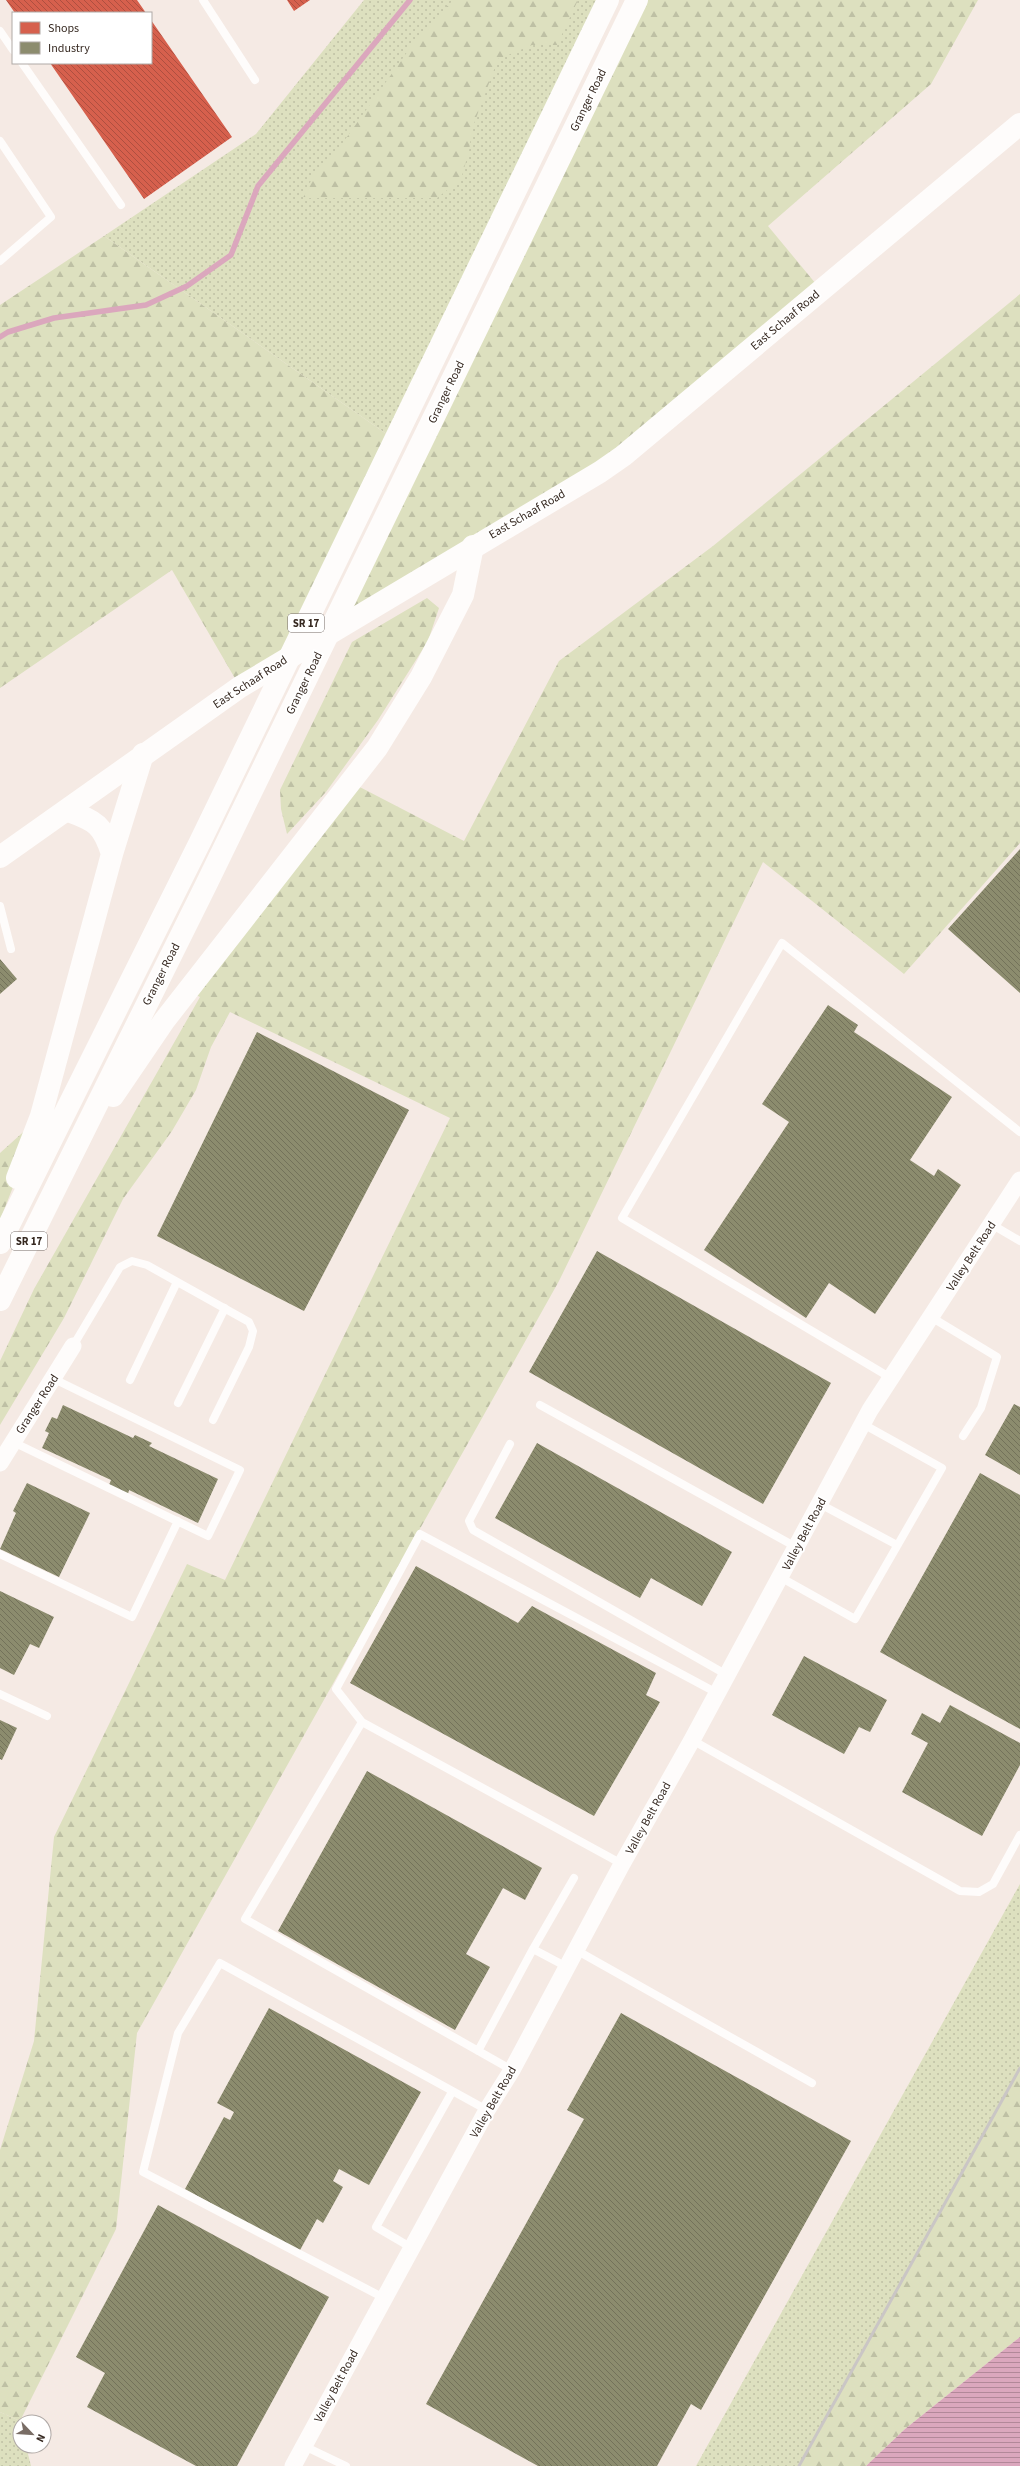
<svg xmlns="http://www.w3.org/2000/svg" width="1020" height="2466" font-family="'Source Sans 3',sans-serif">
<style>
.grass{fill:url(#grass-dots)}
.forest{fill:url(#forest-firs)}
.water{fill:url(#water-rules)}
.shops{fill:url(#shops-back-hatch)}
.industry{fill:url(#industry-back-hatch)}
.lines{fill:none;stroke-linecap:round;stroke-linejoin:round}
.stream{stroke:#dba7bd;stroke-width:5.5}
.lane{stroke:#fefcfb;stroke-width:8}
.street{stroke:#fefcfb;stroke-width:17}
.secondary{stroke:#fefcfb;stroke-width:22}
.primary{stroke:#fefcfb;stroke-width:22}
.rail{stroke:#cac6c5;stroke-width:3}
.labels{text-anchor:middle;stroke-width:4;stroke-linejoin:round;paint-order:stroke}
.shield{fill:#fff;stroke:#726964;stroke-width:1}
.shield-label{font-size:11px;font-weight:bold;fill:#362921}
.street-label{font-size:12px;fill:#362921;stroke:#fff}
</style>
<defs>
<pattern id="grass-dots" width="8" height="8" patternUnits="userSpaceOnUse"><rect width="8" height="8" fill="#dde0bf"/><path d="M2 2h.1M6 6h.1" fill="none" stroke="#bec0a4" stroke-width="1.8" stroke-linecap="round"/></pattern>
<pattern id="forest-firs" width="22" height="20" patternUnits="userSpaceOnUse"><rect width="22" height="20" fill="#dde0bf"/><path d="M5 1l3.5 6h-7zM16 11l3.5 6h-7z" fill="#bec0a4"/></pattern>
<pattern id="water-rules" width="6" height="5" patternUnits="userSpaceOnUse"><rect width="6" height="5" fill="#dba7bd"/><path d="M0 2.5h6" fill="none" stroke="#b28899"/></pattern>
<pattern id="shops-back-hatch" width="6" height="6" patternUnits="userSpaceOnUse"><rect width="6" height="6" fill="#d6604d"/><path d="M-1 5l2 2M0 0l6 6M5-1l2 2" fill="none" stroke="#ae4f40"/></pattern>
<pattern id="industry-back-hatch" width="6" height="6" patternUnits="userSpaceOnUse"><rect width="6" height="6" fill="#8c8c6e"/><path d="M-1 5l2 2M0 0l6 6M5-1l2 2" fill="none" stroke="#73725a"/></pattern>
</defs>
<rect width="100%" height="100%" fill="#f5eae4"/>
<path class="grass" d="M364 0H608L395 440 104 236 256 134Z
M1020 1884V2068L799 2466H696Z
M0 2412 20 2421V2446H26L31 2466H0Z"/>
<path class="forest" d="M453 0H578L557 45H532L498 59 472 129 469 151 461 179 437 198H303L314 174 337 151 415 41Z
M637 0H978L931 84 768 226 821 290 623 456 328 633Z
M104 236 395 440 292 656 240 687 172 570 0 688V305Z
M1020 294V843L904 974 763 862 559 1281 137 2033 116 2229 20 2421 0 2412V2150L34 2041 54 1837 187 1564 225 1580 450 1118 230 1012 211 1047 196 1090 172 1131 123 1199 64 1318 0 1425V1361L34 1289 200 997 188 991 352 783 464 841 559 661 713 546Z
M427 598 439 608 428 641 378 720 326 792 287 834 281 809 280 790 352 642Z
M41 1116 0 1220V1153Z
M1020 2068V2337L905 2429 866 2466H799Z"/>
<path class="water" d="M1020 2337V2466H866L905 2429Z"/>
<path class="shops" d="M6 0H137L146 13H15Z
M287 0H310L294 11Z
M151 20 232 137 144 199 50 63H151Z"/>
<path class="industry" d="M1020 849V993L948 929Z
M0 959 17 979 0 994Z
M828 1005 858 1025 854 1032 952 1097 910 1160 934 1176 938 1169 961 1185 875 1314 829 1283 806 1318 704 1250 789 1122 762 1104Z
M257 1032 409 1110 304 1311 157 1236Z
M597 1251 831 1383 763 1504 529 1372Z
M1014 1404 1020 1407V1475L985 1455Z
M63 1405 133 1438 135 1435 152 1443 149 1446 218 1479 198 1523 129 1490 128 1494 109 1485 111 1480 42 1448 49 1433 45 1431 52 1417 57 1419Z
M537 1443 732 1552 702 1606 651 1578 640 1598 495 1518Z
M980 1473 1020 1495V1729L880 1652Z
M27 1483 90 1513 59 1577 0 1549 16 1513 13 1511Z
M416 1566 518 1623 532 1606 656 1673 646 1695 660 1702 594 1816 350 1683Z
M0 1591 54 1617 39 1648 30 1644 14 1675 0 1668Z
M804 1656 887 1700 870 1732 859 1727 844 1754 772 1715Z
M950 1705 1020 1743V1765L982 1836 902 1792 928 1743 911 1734 922 1713 940 1723Z
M0 1720 17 1728 2 1760 0 1759Z
M367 1771 542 1868 525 1900 503 1888 466 1954 490 1967 455 2030 278 1931Z
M269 2008 421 2092 369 2185 339 2169 333 2181 343 2187 323 2223 317 2219 299 2252 185 2189 224 2117 230 2120 234 2112 217 2103Z
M621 2013 851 2141 701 2410 691 2404 657 2466H538L426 2404 584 2119 567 2110Z
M158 2205 329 2297 237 2466H196L87 2407 105 2373 76 2357Z"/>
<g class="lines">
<path class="stream" d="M0 337 8 332 54 318 146 305 187 286 231 255 258 186 410 0"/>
<path class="lane" d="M203 0 255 80
M0 31 13 50
M22 63 121 205
M0 141 51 217 0 261
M0 906 11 949
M991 1224 1020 1241
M931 1317 997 1357 981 1408 963 1436
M73 1346 120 1267 132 1261 147 1265 249 1322 253 1331 249 1347 213 1420
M891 1378 622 1218 782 943 1020 1132
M130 1380 177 1282
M178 1403 225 1308
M540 1405 796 1547
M13 1442 208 1536 240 1470 54 1379
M510 1444 469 1521 473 1530 727 1675
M820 1504 897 1545
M0 1554 132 1617 178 1521
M780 1577 855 1619 942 1468 863 1424
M0 1694 47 1716
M362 1722 245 1919 512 2070
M692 1740 960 1891 979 1892 993 1884 1020 1835
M622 1864 362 1722 336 1689 420 1534 717 1693
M576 1950 812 2083
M567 1967 533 1949 574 1878
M478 2051 533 1949
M412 2248 376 2227 452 2092
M384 2298 143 2172 178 2033 220 1963 487 2110
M304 2446 346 2466"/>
<path class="street" d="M0 1463 73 1346
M293 2466 487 2110 512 2070 622 1864 692 1740 870 1410 1020 1180"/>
<path class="secondary" d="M0 857 240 687 600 472 623 456 1020 124"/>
<path class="primary" d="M68 811C96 821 103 825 112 854
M113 1096 164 1021 377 748 421 677 463 595 473 546
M17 1178 41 1116 112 854 143 754
M0 1243 200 842 608 0
M0 1300 206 885 637 0"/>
<path class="rail" d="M799 2466 1020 2068"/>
</g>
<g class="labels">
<g class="shield">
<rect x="288" y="614" width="36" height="18" rx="3"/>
<rect x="11" y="1232" width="36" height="18" rx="3"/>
</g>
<g class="shield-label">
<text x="306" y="627">SR 17</text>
<text x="29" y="1245">SR 17</text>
</g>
<g class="street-label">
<text transform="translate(588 100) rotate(-64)" y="4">Granger Road</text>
<text transform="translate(785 320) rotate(-40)" y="4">East Schaaf Road</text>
<text transform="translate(446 392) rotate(-64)" y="4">Granger Road</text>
<text transform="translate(527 514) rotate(-30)" y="4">East Schaaf Road</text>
<text transform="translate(250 682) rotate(-33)" y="4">East Schaaf Road</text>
<text transform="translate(304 683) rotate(-64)" y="4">Granger Road</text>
<text transform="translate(161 974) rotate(-63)" y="4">Granger Road</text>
<text transform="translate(971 1256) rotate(-57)" y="4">Valley Belt Road</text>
<text transform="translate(37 1404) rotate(-57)" y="4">Granger Road</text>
<text transform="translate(804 1534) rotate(-62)" y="4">Valley Belt Road</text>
<text transform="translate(648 1818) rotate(-61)" y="4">Valley Belt Road</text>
<text transform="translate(493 2102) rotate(-60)" y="4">Valley Belt Road</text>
<text transform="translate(336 2386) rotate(-62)" y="4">Valley Belt Road</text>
</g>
</g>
<rect x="12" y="12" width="140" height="52" fill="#ffffff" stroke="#afa9a6"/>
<rect x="20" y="22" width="20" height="12" fill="#d6604d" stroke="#afa9a6"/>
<text x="48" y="32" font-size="12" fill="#362921">Shops</text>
<rect x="20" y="42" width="20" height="12" fill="#8c8c6e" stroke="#afa9a6"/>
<text x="48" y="52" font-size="12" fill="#362921">Industry</text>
<g transform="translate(32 2434) rotate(115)"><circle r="19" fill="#ffffff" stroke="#afa9a6"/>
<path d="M0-3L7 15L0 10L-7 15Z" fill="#796d65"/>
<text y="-6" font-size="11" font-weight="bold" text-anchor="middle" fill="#362921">N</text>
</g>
</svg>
